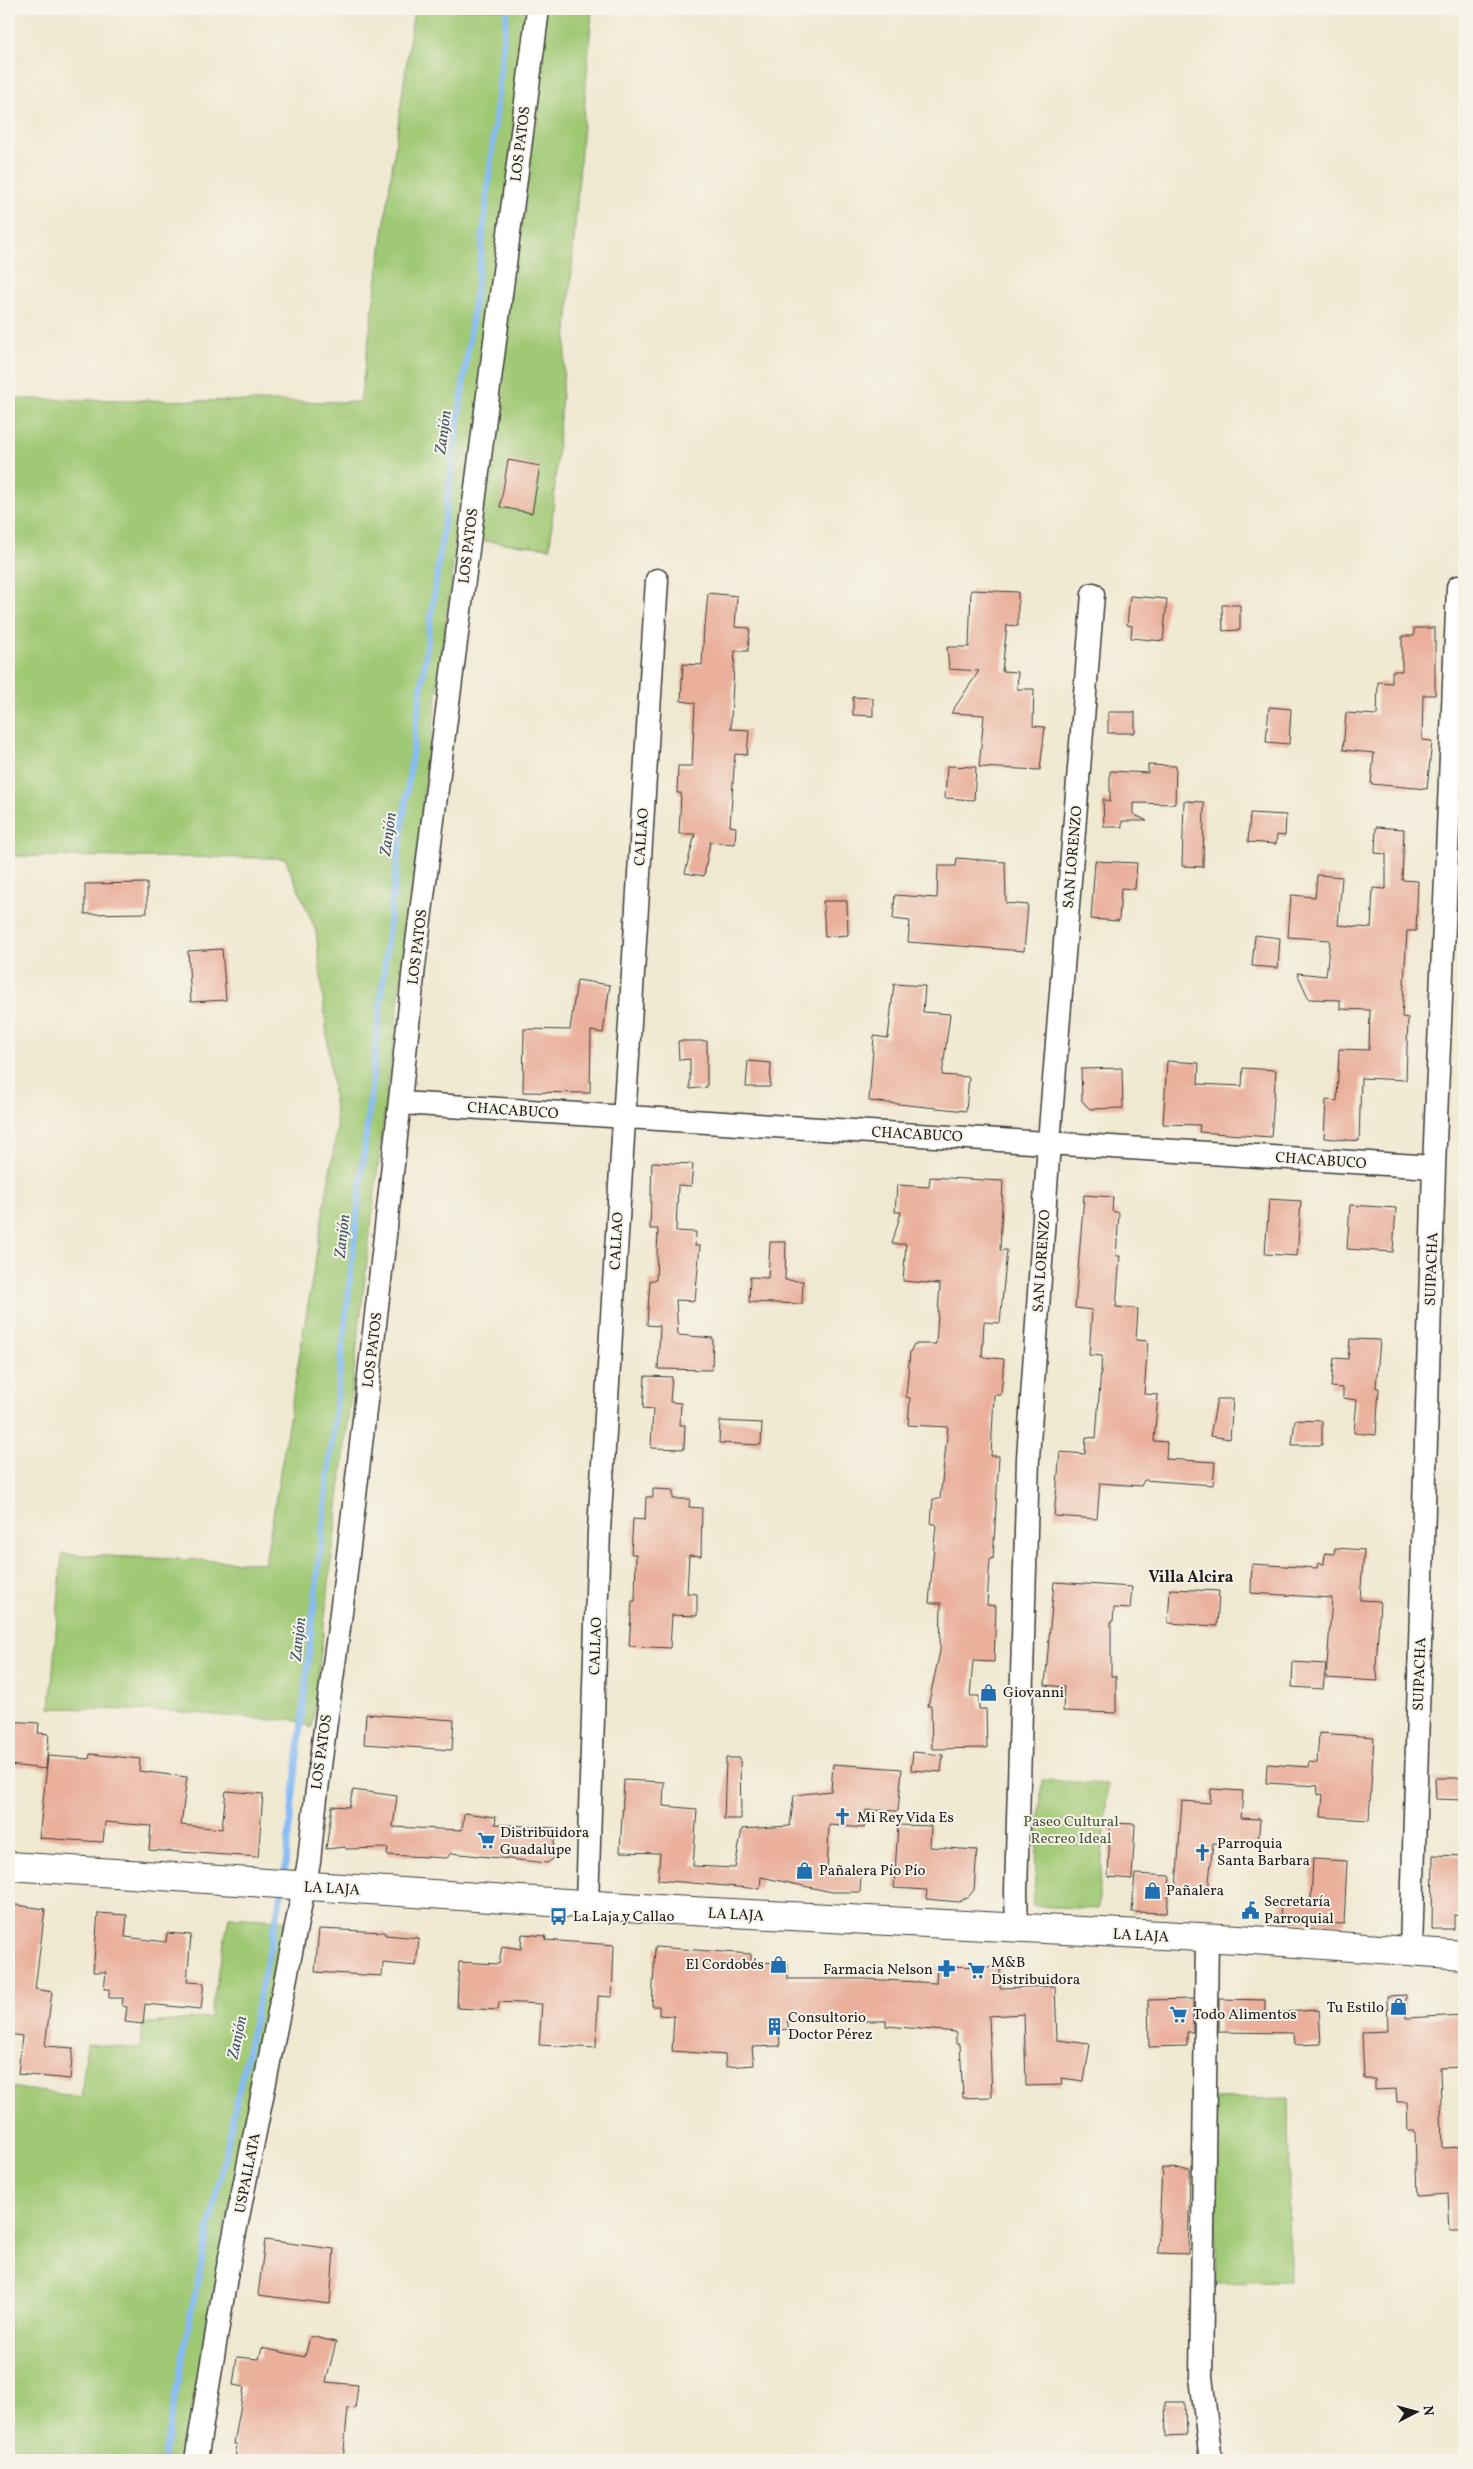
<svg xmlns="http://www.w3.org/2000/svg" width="1473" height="2469" font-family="Vollkorn,serif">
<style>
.green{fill:#a0c975;stroke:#5e7248}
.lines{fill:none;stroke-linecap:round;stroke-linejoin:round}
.stream{stroke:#86bbf5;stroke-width:6}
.building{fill:#eab09c}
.street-casing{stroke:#3c3b37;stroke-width:25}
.secondary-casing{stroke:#3c3b37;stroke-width:30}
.street{stroke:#fff;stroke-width:22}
.secondary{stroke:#fff;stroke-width:28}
.labels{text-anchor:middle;stroke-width:4;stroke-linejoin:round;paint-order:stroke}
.street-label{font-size:15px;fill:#1c1c1c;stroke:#f7f3e8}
.poi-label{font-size:15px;fill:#1c1c1c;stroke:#f7f3e8;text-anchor:start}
.park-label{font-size:15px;fill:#4a593b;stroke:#f7f3e8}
.water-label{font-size:16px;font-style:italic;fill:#415468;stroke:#f7f3e8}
.neighbourhood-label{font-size:16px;font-weight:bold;fill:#1c1c1c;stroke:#f7f3e8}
</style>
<rect width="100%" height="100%" fill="#f7f3e8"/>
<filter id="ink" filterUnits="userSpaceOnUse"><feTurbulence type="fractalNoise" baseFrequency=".02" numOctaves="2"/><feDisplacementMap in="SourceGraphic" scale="10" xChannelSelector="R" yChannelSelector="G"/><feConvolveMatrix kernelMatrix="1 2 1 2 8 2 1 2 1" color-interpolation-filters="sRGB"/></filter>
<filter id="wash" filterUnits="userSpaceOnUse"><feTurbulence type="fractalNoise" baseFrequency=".0096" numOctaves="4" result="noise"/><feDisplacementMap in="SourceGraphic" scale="20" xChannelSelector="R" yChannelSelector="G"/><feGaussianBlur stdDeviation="1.12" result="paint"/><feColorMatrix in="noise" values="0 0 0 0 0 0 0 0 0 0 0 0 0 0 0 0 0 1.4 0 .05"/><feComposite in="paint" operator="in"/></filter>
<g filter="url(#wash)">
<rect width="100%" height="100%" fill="#f0e9d1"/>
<path class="green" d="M414 9H592L550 548 475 540 457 535 384 1116 312 1728 291 1719 273 1720 169 1711 50 1708 62 1554 265 1563 337 1130 316 931 285 858 9 856V399L360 402Z
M1042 1780 1108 1784 1098 1909 1033 1906Z
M229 1917 292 1921 261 2032 183 2460 9 2459V2087L81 2097 87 2044 140 2049 143 2024 210 2017Z
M1288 2098 1290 2282 1216 2283 1213 2099Z"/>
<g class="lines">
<path class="stream" d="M284 1879 391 908 481 254 507 9
M163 2460 191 2312 282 1891"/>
</g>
<g id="blocks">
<path class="building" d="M508 460 540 466 532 513 500 507Z
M971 590 1018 592V626L1007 625 1002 671 1018 672 1017 689H1034L1033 726 1045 727 1040 770 979 767 984 715 951 713 979 671 949 669 947 647H969Z
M708 593 737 596 735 627 750 628 748 651H735L731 717V729L749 730 747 755 735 754 730 826 736 827 735 844 710 842 704 876 685 873 695 834H679L681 793H677L678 766H692L695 703 681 701 683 664 702 665 704 625H705Z
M1130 596 1167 599 1163 641 1131 638 1132 626 1127 625Z
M1222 605H1240V630L1223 631Z
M1414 628H1435V695H1423L1422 740 1432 741 1427 789 1371 784 1374 753 1343 750 1346 713 1377 715 1378 682 1392 683V671H1402V636H1414Z
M853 697 873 698V716L853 715Z
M1269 707 1291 709 1289 744 1266 742Z
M1108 712H1135V733H1108Z
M1148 765 1176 766 1175 804 1133 803V814L1147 821H1122V827H1104L1103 799 1110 802V771L1148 773Z
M947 766 976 767 974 800 945 798Z
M1184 801 1204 802 1203 867 1182 866Z
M1250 813 1286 815 1285 836 1277 835 1276 844 1248 842Z
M1376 827 1404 829 1402 880 1418 881 1416 931H1407L1402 1017 1408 1018 1406 1080 1361 1078 1359 1141 1324 1138 1326 1100 1337 1101 1339 1049 1369 1050 1370 1010 1340 1009V1000L1309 999 1297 973 1326 976 1330 940 1288 937 1291 895 1315 897 1317 875 1342 877 1338 925 1371 928 1373 888 1386 889V854L1375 853Z
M957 858 1005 862 1006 903 1028 905 1024 951 908 942 910 921 893 919 895 895 937 898 938 866H956Z
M1095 861 1137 863 1135 889 1121 888 1119 921 1091 919Z
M147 883V913L85 914V884Z
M823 901H847L848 935 825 937Z
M1255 935 1280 938 1278 968 1252 966Z
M222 949 226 1000 191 1002 188 951Z
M577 980 610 985 603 1033 591 1031 590 1093 523 1092 524 1029 570 1030Z
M894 984 925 986 923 1012 950 1014 942 1075 969 1077 966 1111 869 1101 874 1036 888 1038Z
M678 1041H707V1087L690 1089V1059L679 1060Z
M748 1061 771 1063 770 1087H746Z
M1167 1061 1199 1063 1198 1084 1242 1086 1243 1068 1276 1070 1271 1137 1199 1132 1200 1125 1163 1124Z
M1122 1068 1123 1108 1090 1109 1082 1101 1081 1069Z
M652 1162 693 1164 691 1186 678 1185 676 1231 696 1232 695 1246H700L695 1301 676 1300 678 1335 713 1338 712 1370 658 1369 660 1326 647 1325 650 1280H656L658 1229H650Z
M930 1177 1003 1181 1000 1250H1007L1000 1323 984 1322 982 1357 1004 1359 1001 1395H994L991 1456H999L993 1559 990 1558 987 1605 996 1606 994 1662 973 1661 970 1696H979V1709H986L987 1748 932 1749 931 1706H928L940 1651 941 1603H929L936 1524H931L933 1499H940L948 1427 908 1425 910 1398 906 1397 910 1352 914 1344H936L940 1284 903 1281 906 1244H892L901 1212H895L897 1185 929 1187Z
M1084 1195 1113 1197 1112 1211 1119 1213 1116 1256H1120L1116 1307 1138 1309 1136 1340 1148 1341 1144 1394 1158 1395 1154 1441 1167 1442 1166 1459 1215 1462 1213 1485 1144 1480 1141 1486 1100 1483 1097 1519 1054 1516 1060 1452 1085 1454 1086 1437 1096 1438 1102 1356 1089 1355 1092 1310 1075 1308Z
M1269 1199 1301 1201 1297 1256 1265 1254Z
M1350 1205 1396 1208 1393 1252 1347 1249Z
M770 1242H786L785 1280 803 1281 802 1304 749 1302 750 1277 768 1278Z
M1350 1339 1380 1340 1376 1388H1379L1376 1435 1354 1433 1357 1400 1343 1398V1388L1331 1387 1334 1358 1348 1359Z
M645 1376 672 1377 670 1402 681 1403 680 1425H685L684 1449 651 1448 653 1409 643 1408Z
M1217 1399H1233L1230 1439 1210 1436Z
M1295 1420 1322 1421V1445H1292Z
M720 1421 762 1423 761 1445 719 1443Z
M653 1489 673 1490V1499H690L689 1507 702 1508 701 1556 689 1555 687 1593 697 1594V1616L672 1615 670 1648 629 1646 632 1601H635L636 1554H631L633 1519 645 1520 646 1497H653Z
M1335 1548 1364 1550 1360 1600 1380 1601 1376 1667 1378 1681 1326 1678 1332 1598 1251 1593 1252 1564 1317 1568 1318 1563 1324 1564 1325 1553 1334 1554Z
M1054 1582 1132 1587 1130 1609 1114 1608 1113 1621H1111V1676H1116V1713L1063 1711 1064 1687 1045 1685Z
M1170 1589 1219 1591 1217 1626 1168 1623Z
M1293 1662 1326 1664 1323 1689 1292 1687Z
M366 1714 454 1720 452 1750 364 1744Z
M9 1721 39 1723 38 1733 49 1734 46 1769 9 1765Z
M1319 1733 1374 1737 1369 1820 1321 1817 1323 1794 1317 1795 1318 1786 1266 1783 1267 1764 1308 1767 1309 1762 1317 1763Z
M913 1752 943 1755 941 1772 911 1770Z
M90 1754 140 1759 139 1771 187 1777 181 1825 222 1829 226 1791 263 1794 258 1857 149 1850 151 1826 105 1822 103 1842 39 1838 48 1756 89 1759Z
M726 1758H740L741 1819H724Z
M833 1764 902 1769 898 1811 866 1810 864 1828 829 1825 827 1874 861 1875 860 1892H832L761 1877 760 1889 658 1880 660 1853 620 1852 624 1780 664 1782 663 1806 697 1809 693 1866 735 1868 742 1829 790 1826 794 1795 831 1791Z
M1435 1778H1464V1800L1436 1799Z
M1211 1789 1243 1791 1241 1818 1260 1819 1258 1845 1213 1843 1208 1891 1176 1888 1182 1801 1210 1803Z
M353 1790 397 1796 393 1827 462 1830 464 1813 496 1817 495 1824 555 1828 553 1859 547 1863 451 1853 447 1858 387 1855 388 1848 346 1849 345 1847 326 1849 332 1806 349 1807Z
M1110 1823 1135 1824 1132 1879 1108 1877Z
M898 1825 931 1826 930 1847 977 1850 974 1890 969 1896 959 1902 926 1899 927 1890 894 1888Z
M1433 1855 1464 1856V1916L1454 1915V1929H1432Z
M1313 1859 1347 1861 1344 1924 1280 1921 1281 1901H1311Z
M1135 1874 1170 1876 1167 1913 1132 1912Z
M9 1904 45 1909 35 1989 52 1992 45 2046 73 2048 70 2079 18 2074 22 2036 9 2034Z
M98 1913 127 1915 125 1937 166 1942 167 1933 191 1935 187 1982 204 1983 201 2009 145 2004 143 2024 125 2022 127 2007 122 2006 123 1998H109V1989H104L106 1972H93Z
M319 1929 385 1932V1935L419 1938 416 1966 383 1963 382 1976 315 1972Z
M522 1934 546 1936 545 1940 614 1945 612 1997 598 1996 596 2048 539 2045 542 2004 499 2002 498 2010 457 2008 459 1962 499 1964 502 1946 521 1949Z
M655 1947 751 1954V1962L788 1963V1979H864L936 1983 937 1966 1000 1967V1988L1055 1986 1057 2040 1090 2044 1084 2081 1061 2078 1062 2085 1026 2086 1024 2014 989 2016 992 2097 963 2098 960 2044H956V2032L886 2026V2021H787L789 2029 779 2030 780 2046 752 2047 754 2065 726 2067 725 2055 672 2051 674 2016 659 2015V2006H652Z
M1406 1995V2018L1464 2015V2067L1440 2068 1442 2148 1464 2147V2231H1450L1448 2194 1417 2196 1415 2131H1408L1407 2102H1397L1396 2089 1375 2090V2079H1364L1362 2032 1388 2031 1387 1996Z
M1193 1999V2032H1187V2046L1149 2047 1148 2000Z
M1219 1999 1265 2000V2013L1319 2010 1321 2044 1294 2045 1293 2033 1219 2032Z
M1162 2168 1190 2169 1188 2254 1158 2253Z
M265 2240 334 2249 330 2304 258 2295Z
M310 2336 336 2342 326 2382 358 2385 355 2409 348 2408 343 2460H235L237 2444H234L244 2387 233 2385 237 2357 259 2359 262 2348 305 2357Z
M1165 2402H1185L1186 2436 1166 2437Z"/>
</g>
</g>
<g filter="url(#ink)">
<use href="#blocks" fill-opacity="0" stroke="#3c3b37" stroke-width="1"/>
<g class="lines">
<defs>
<path id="street" d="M401 1103 1434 1167
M587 1904 599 1530 657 580
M1017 1929 1016 1892 1028 1458 1049 1142 1093 594
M1207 1938 1201 2377 1210 2453
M1411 1951 1434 1167 1458 587
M196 2460 226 2277 309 1862C317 1773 332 1686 343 1597 368 1387 393 1177 414 966L538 9"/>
<path id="secondary" d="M9 1866 672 1910 1239 1939 1464 1955"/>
</defs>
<use href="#street" class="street-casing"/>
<use href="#secondary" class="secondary-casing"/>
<use href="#street" class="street"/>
<use href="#secondary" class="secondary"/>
</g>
</g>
<defs>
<symbol id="shop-bare" viewBox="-9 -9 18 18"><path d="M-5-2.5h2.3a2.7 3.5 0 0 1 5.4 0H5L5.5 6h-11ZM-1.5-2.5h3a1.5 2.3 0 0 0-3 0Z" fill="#1f6fb2" stroke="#f7f3e8" stroke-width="2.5" paint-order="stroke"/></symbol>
<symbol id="church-bare" viewBox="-9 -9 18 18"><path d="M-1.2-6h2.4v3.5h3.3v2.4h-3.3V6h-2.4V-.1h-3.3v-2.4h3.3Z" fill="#1f6fb2" stroke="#f7f3e8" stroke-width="2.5" paint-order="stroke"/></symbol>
<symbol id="supermarket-bare" viewBox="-9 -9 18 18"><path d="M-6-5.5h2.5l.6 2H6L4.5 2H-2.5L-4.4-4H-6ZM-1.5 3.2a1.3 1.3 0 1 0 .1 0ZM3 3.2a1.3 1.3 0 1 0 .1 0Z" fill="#1f6fb2" stroke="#f7f3e8" stroke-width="2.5" paint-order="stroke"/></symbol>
<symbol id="civic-bare" viewBox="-9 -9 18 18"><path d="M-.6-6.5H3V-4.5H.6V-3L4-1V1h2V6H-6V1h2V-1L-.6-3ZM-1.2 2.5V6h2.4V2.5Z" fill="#1f6fb2" stroke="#f7f3e8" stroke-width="2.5" paint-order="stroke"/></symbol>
<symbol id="bus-bare" viewBox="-9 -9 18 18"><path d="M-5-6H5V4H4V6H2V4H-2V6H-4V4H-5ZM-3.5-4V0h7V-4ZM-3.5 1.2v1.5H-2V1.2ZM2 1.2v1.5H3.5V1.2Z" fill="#1f6fb2" stroke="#f7f3e8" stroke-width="2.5" paint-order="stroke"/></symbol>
<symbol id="pharmacy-bare" viewBox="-9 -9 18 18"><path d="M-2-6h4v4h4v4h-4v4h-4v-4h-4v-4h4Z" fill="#1f6fb2" stroke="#f7f3e8" stroke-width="2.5" paint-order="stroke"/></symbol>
<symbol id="building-bare" viewBox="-9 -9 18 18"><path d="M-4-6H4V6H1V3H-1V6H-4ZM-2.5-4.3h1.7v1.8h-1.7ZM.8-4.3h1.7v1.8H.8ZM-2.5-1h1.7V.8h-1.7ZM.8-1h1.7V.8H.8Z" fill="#1f6fb2" stroke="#f7f3e8" stroke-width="2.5" paint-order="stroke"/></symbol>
</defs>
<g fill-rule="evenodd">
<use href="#shop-bare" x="976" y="1680" width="25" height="25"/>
<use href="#church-bare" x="830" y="1804" width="25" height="25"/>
<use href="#supermarket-bare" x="474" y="1828" width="25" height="25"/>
<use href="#church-bare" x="1190" y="1840" width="25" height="25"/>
<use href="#shop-bare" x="792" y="1858" width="25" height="25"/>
<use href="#shop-bare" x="1140" y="1878" width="25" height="25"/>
<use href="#civic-bare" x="1238" y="1898" width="25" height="25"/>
<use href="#bus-bare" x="546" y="1904" width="25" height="25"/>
<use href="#shop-bare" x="766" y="1952" width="25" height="25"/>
<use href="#pharmacy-bare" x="934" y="1956" width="25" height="25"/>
<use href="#supermarket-bare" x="964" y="1958" width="25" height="25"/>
<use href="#shop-bare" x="1386" y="1994" width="25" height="25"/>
<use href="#supermarket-bare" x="1166" y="2002" width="25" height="25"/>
<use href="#building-bare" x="762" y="2014" width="25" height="25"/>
</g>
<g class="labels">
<g class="street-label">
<text transform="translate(520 144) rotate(-83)" y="5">LOS PATOS</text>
<text transform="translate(468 546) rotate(-83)" y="5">LOS PATOS</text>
<text transform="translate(641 837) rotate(-86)" y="5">CALLAO</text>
<text transform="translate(1072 857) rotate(-85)" y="5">SAN LORENZO</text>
<text transform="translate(417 947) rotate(-83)" y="5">LOS PATOS</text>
<text transform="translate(513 1110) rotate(4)" y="5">CHACABUCO</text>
<text transform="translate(917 1134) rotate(3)" y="5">CHACABUCO</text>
<text transform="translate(1321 1160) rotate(4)" y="5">CHACABUCO</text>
<text transform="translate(616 1241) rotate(-87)" y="5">CALLAO</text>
<text transform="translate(1041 1261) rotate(-86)" y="5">SAN LORENZO</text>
<text transform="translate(1431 1269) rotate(-88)" y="5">SUIPACHA</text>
<text transform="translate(372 1350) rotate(-83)" y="5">LOS PATOS</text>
<text transform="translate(595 1646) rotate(-88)" y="5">CALLAO</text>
<text transform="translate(1419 1674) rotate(-88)" y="5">SUIPACHA</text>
<text transform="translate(321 1752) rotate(-82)" y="5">LOS PATOS</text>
<text transform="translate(332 1888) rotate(3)" y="5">LA LAJA</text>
<text transform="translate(736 1914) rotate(3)" y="5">LA LAJA</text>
<text transform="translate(1141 1935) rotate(3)" y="5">LA LAJA</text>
<text transform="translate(247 2173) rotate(-79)" y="5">USPALLATA</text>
</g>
<g class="poi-label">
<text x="1003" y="1697">Giovanni</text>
<text x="857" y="1822">Mi Rey Vida Es</text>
<text x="500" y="1837">Distribuidora<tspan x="500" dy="17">Guadalupe</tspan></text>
<text x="1217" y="1848">Parroquia<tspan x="1217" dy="17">Santa Barbara</tspan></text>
<text x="819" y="1875">Pañalera Pío Pío</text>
<text x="1166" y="1895">Pañalera</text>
<text x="1264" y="1906">Secretaría<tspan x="1264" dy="17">Parroquial</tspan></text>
<text x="573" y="1921">La Laja y Callao</text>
<text x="991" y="1967">M&amp;B<tspan x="991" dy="17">Distribuidora</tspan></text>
<text x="764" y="1969" text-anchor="end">El Cordobés</text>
<text x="933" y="1974" text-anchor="end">Farmacia Nelson</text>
<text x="1384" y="2012" text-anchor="end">Tu Estilo</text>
<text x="1193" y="2019">Todo Alimentos</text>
<text x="788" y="2022">Consultorio<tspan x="788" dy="17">Doctor Pérez</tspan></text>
</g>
<g class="park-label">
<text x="1071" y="1826">Paseo Cultural<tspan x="1071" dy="17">Recreo Ideal</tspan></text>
</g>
<g class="water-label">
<text transform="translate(442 432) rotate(-82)" y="6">Zanjón</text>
<text transform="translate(387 834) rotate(-82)" y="6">Zanjón</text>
<text transform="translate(341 1236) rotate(-84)" y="6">Zanjón</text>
<text transform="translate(297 1639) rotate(-84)" y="6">Zanjón</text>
<text transform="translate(236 2037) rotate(-78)" y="6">Zanjón</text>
</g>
<g class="neighbourhood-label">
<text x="1191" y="1582">Villa Alcira</text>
</g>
</g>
<rect width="1473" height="2469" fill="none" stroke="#f7f3e8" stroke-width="30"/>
<g transform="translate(1416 2412) rotate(84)" stroke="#f7f3e8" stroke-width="4" paint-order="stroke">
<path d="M0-4L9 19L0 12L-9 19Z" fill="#1c1c1c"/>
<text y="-8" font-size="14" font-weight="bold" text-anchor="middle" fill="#1c1c1c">N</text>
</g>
</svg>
